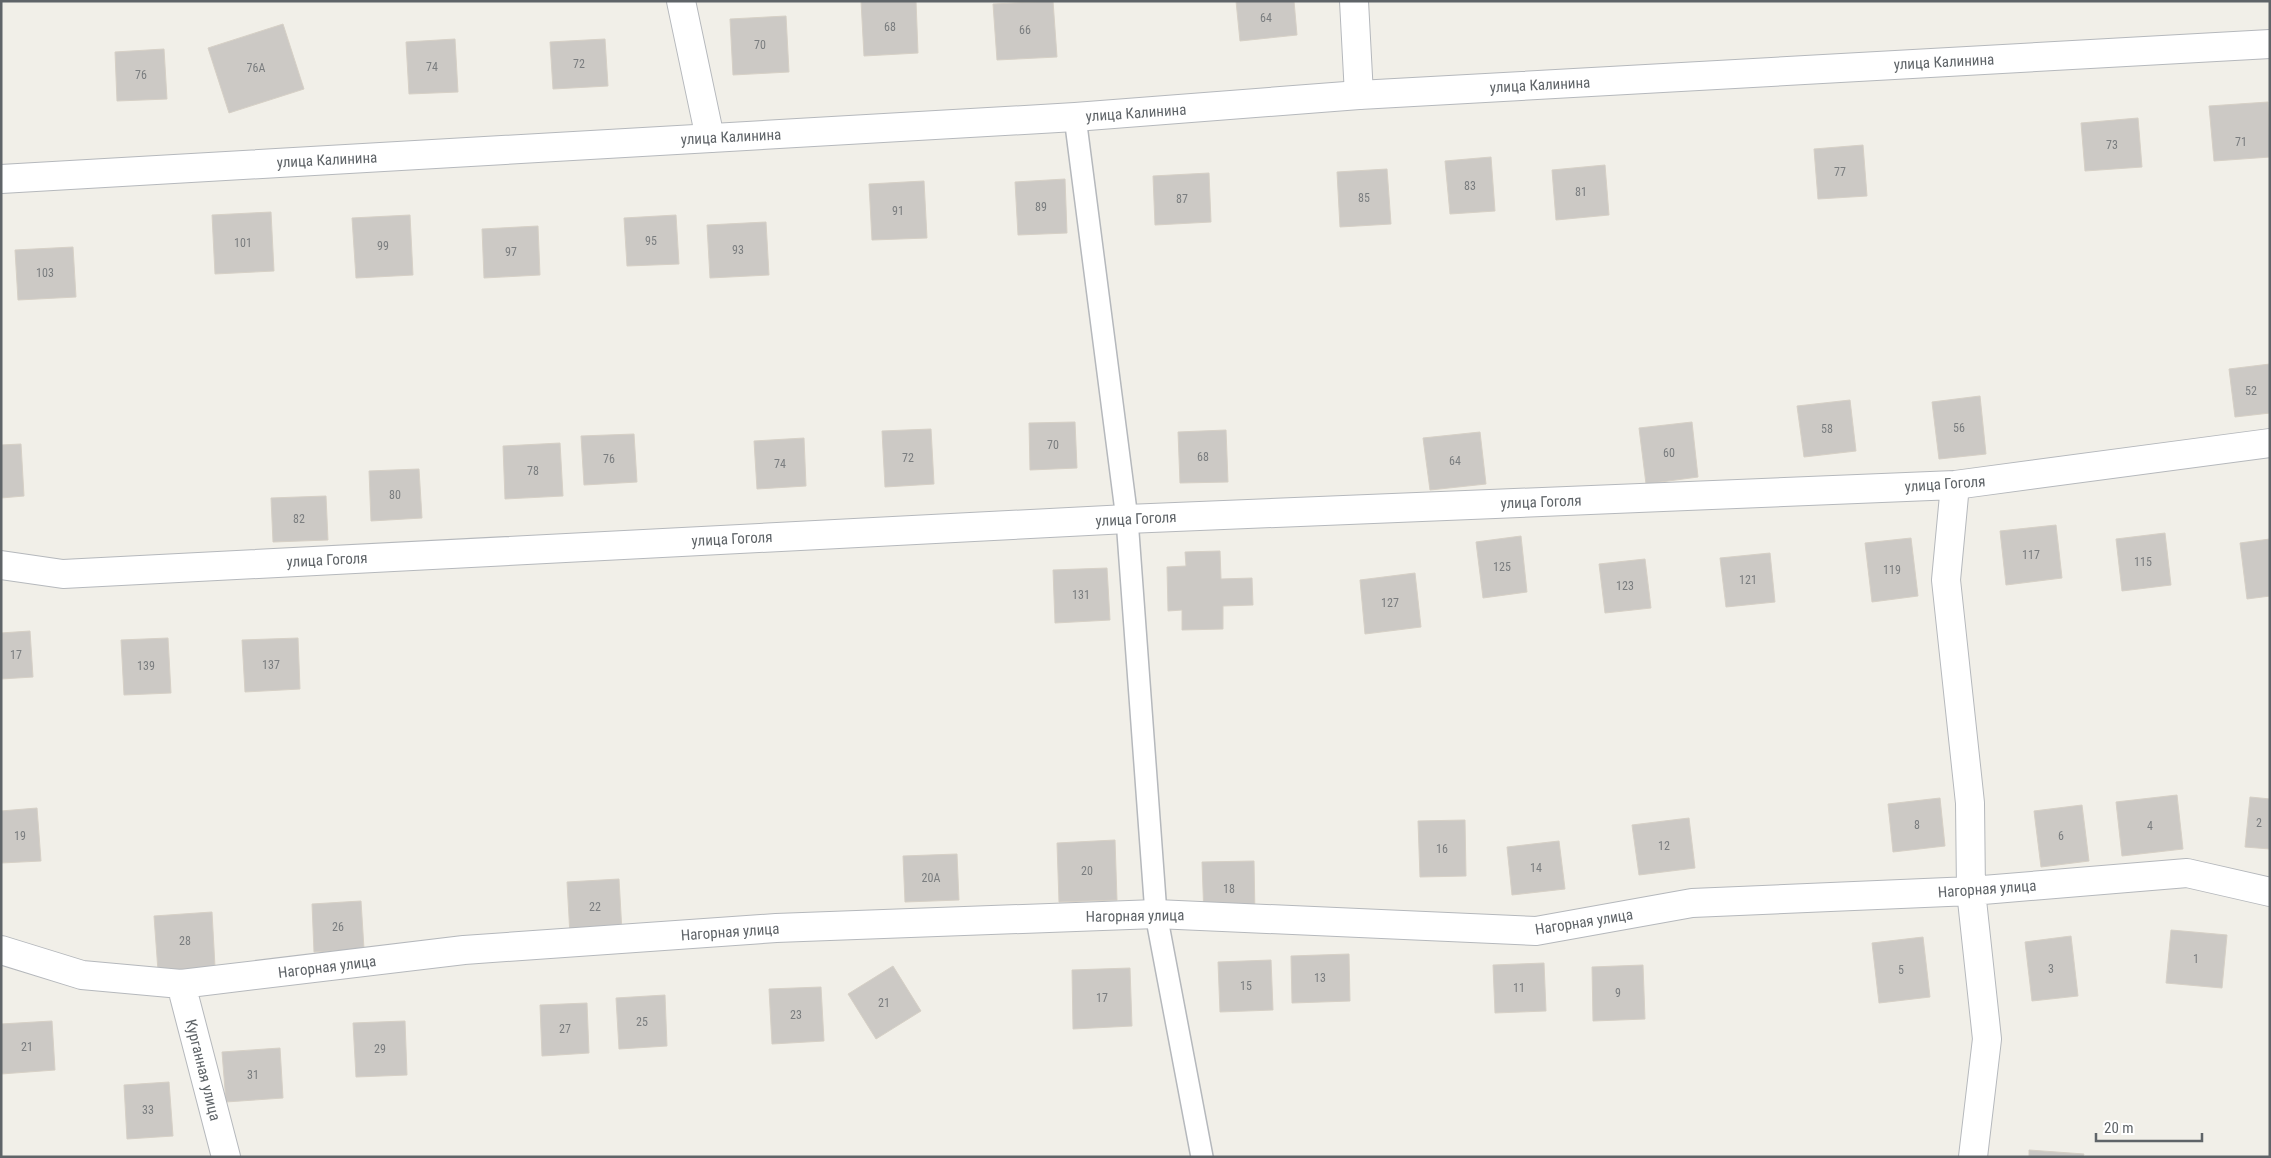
<svg xmlns="http://www.w3.org/2000/svg" width="2271" height="1158" font-family="'Roboto Condensed',sans-serif">
<style>
.building{fill:#ccc9c5;stroke:#d6d0c6}
.lines{fill:none;stroke-linecap:round;stroke-linejoin:round}
.service-casing{stroke:#b5b8bc;stroke-width:24}
.minor-casing{stroke:#b5b8bc;stroke-width:30}
.tertiary-casing{stroke:#b5b8bc;stroke-width:30}
.service{stroke:#fff;stroke-width:21}
.minor{stroke:#fff;stroke-width:28}
.tertiary{stroke:#fff;stroke-width:28}
.labels{text-anchor:middle;stroke-width:5;stroke-linejoin:round;paint-order:stroke}
.number-label{font-size:12px;fill:#7a7d7f}
.street-label{font-size:15px;fill:#5f6468;stroke:#fff}
</style>
<rect width="100%" height="100%" fill="#f1efe8"/>
<path class="building" d="M861 1H916L918 53 864 56Z
M1053 1 1057 57 997 60 993 4Z
M1236 1H1294L1297 35 1240 41Z
M786 16 789 72 733 75 730 19Z
M283 24 304 89 229 113 208 48Z
M455 39 458 92 409 94 406 42Z
M605 39 608 86 553 89 550 42Z
M164 49 167 99 117 101 115 52Z
M2268 102 2270 157 2214 161 2209 106Z
M2138 118 2142 167 2085 171 2081 123Z
M1863 145 1867 196 1818 199 1814 149Z
M1491 157 1495 211 1450 214 1445 161Z
M1605 165 1609 215 1556 220 1552 170Z
M1387 169 1391 224 1340 227 1337 172Z
M1209 173 1211 222 1155 225 1153 176Z
M1065 179 1067 233 1018 235 1015 182Z
M924 181 927 238 872 240 869 184Z
M271 212 274 271 215 274 212 215Z
M410 215 413 275 356 278 352 218Z
M676 215 679 264 627 266 624 218Z
M766 222 769 275 710 278 707 225Z
M538 226 540 275 484 278 482 229Z
M73 247 76 297 18 300 15 250Z
M2270 364V413L2235 417 2229 369Z
M1980 396 1986 454 1939 459 1932 402Z
M1850 400 1856 451 1804 457 1797 406Z
M1075 422 1077 468 1030 470 1029 423Z
M1692 422 1698 477 1646 484 1639 428Z
M931 429 934 484 885 487 882 431Z
M1226 430 1228 482 1180 483 1178 432Z
M1480 432 1486 484 1430 490 1423 438Z
M634 434 637 482 584 485 581 436Z
M804 438 806 486 757 489 754 441Z
M560 443 563 496 505 499 503 446Z
M21 444 24 496 1 498V445Z
M419 469 422 518 371 521 369 471Z
M326 496 328 540 273 542 271 498Z
M2056 525 2062 578 2006 585 2000 531Z
M2165 533 2171 585 2122 591 2116 539Z
M1521 536 1527 592 1483 598 1476 542Z
M1911 538 1918 596 1872 602 1865 543Z
M2270 539V596L2247 599 2240 543Z
M1220 551 1221 579 1252 578 1253 605 1223 606V629L1182 630V610L1168 611 1167 567 1186 566 1185 552Z
M1770 553 1775 602 1726 607 1720 558Z
M1645 559 1651 608 1605 613 1599 564Z
M1107 568 1110 620 1055 623 1053 570Z
M1415 573 1421 627 1365 634 1360 580Z
M30 631 33 677 1 679V633Z
M168 638 171 693 124 695 121 640Z
M298 638 300 689 245 692 242 640Z
M2177 795 2183 849 2122 856 2116 802Z
M2250 797 2270 799V849L2245 847Z
M1940 798 1945 846 1893 852 1888 804Z
M2082 805 2089 861 2041 867 2034 811Z
M37 808 41 861 1 863V811Z
M1689 818 1695 868 1639 875 1632 825Z
M1465 820 1466 876 1420 877 1418 821Z
M1115 840 1117 900 1059 902 1057 843Z
M1559 841 1565 889 1512 895 1507 847Z
M957 854 959 900 905 902 903 856Z
M1254 861 1255 916 1204 917 1202 862Z
M619 879 622 932 570 935 567 882Z
M361 901 364 949 314 952 312 904Z
M212 912 215 967 158 971 154 916Z
M2171 930 2227 935 2222 988 2166 983Z
M2071 936 2078 996 2032 1001 2025 942Z
M1923 937 1930 997 1879 1003 1872 943Z
M1349 954 1350 1001 1292 1003 1291 956Z
M1271 960 1273 1010 1220 1012 1218 962Z
M1544 963 1546 1011 1495 1013 1493 965Z
M1643 965 1645 1019 1593 1021 1592 967Z
M893 966 921 1011 876 1039 848 994Z
M1130 968 1132 1026 1073 1029 1072 970Z
M821 987 824 1041 772 1044 769 989Z
M665 995 667 1046 619 1049 616 998Z
M587 1003 589 1053 542 1056 540 1005Z
M52 1021 55 1070 1 1074V1024Z
M405 1021 407 1075 356 1077 353 1023Z
M280 1048 283 1098 226 1102 222 1052Z
M169 1082 173 1136 127 1139 124 1085Z
M2029 1150 2084 1154 2083 1157H2029Z"/>
<g class="lines">
<defs>
<path id="service" d="M1075 117 1127 519 1156 914 1202 1157"/>
<path id="minor" d="M681 1 710 138
M1354 1 1359 95
M1955 485 1946 580 1970 803 1971 891 1987 1039 1973 1157
M1 565 63 574 1127 519 1955 485 2270 443
M1 950 82 975 181 984 464 950 776 928 1156 914 1536 931 1692 903 1971 891 2187 873 2270 892
M181 984 226 1157"/>
<path id="tertiary" d="M1 179 1075 117 1359 95 2270 44"/>
</defs>
<use href="#service" class="service-casing"/>
<use href="#minor" class="minor-casing"/>
<use href="#tertiary" class="tertiary-casing"/>
<use href="#service" class="service"/>
<use href="#minor" class="minor"/>
<use href="#tertiary" class="tertiary"/>
</g>
<g class="labels">
<g class="number-label">
<text x="1266" y="22">64</text>
<text x="890" y="31">68</text>
<text x="1025" y="34">66</text>
<text x="760" y="49">70</text>
<text x="579" y="68">72</text>
<text x="432" y="71">74</text>
<text x="256" y="72">76А</text>
<text x="141" y="79">76</text>
<text x="2241" y="146">71</text>
<text x="2112" y="149">73</text>
<text x="1840" y="176">77</text>
<text x="1470" y="190">83</text>
<text x="1581" y="196">81</text>
<text x="1364" y="202">85</text>
<text x="1182" y="203">87</text>
<text x="1041" y="211">89</text>
<text x="898" y="215">91</text>
<text x="651" y="245">95</text>
<text x="243" y="247">101</text>
<text x="383" y="250">99</text>
<text x="738" y="254">93</text>
<text x="511" y="256">97</text>
<text x="45" y="277">103</text>
<text x="2251" y="395">52</text>
<text x="1959" y="432">56</text>
<text x="1827" y="433">58</text>
<text x="1053" y="449">70</text>
<text x="1669" y="457">60</text>
<text x="1203" y="461">68</text>
<text x="908" y="462">72</text>
<text x="609" y="463">76</text>
<text x="1455" y="465">64</text>
<text x="780" y="468">74</text>
<text x="533" y="475">78</text>
<text x="395" y="499">80</text>
<text x="299" y="523">82</text>
<text x="2031" y="559">117</text>
<text x="2143" y="566">115</text>
<text x="1502" y="571">125</text>
<text x="1892" y="574">119</text>
<text x="1748" y="584">121</text>
<text x="1625" y="590">123</text>
<text x="1081" y="599">131</text>
<text x="1390" y="607">127</text>
<text x="16" y="659">17</text>
<text x="271" y="669">137</text>
<text x="146" y="670">139</text>
<text x="2259" y="827">2</text>
<text x="1917" y="829">8</text>
<text x="2150" y="830">4</text>
<text x="20" y="840">19</text>
<text x="2061" y="840">6</text>
<text x="1664" y="850">12</text>
<text x="1442" y="853">16</text>
<text x="1536" y="872">14</text>
<text x="1087" y="875">20</text>
<text x="931" y="882">20А</text>
<text x="1229" y="893">18</text>
<text x="595" y="911">22</text>
<text x="338" y="931">26</text>
<text x="185" y="945">28</text>
<text x="2196" y="963">1</text>
<text x="2051" y="973">3</text>
<text x="1901" y="974">5</text>
<text x="1320" y="982">13</text>
<text x="1246" y="990">15</text>
<text x="1519" y="992">11</text>
<text x="1618" y="997">9</text>
<text x="1102" y="1002">17</text>
<text x="884" y="1007">21</text>
<text x="796" y="1019">23</text>
<text x="642" y="1026">25</text>
<text x="565" y="1033">27</text>
<text x="27" y="1051">21</text>
<text x="380" y="1053">29</text>
<text x="253" y="1079">31</text>
<text x="148" y="1114">33</text>
</g>
<g class="street-label">
<text transform="translate(1944 62) rotate(-3)" y="5">улица Калинина</text>
<text transform="translate(1540 85) rotate(-3)" y="5">улица Калинина</text>
<text transform="translate(1136 113) rotate(-4)" y="5">улица Калинина</text>
<text transform="translate(731 137) rotate(-3)" y="5">улица Калинина</text>
<text transform="translate(327 160) rotate(-3)" y="5">улица Калинина</text>
<text transform="translate(1945 484) rotate(-4)" y="5">улица Гоголя</text>
<text transform="translate(1541 502) rotate(-2)" y="5">улица Гоголя</text>
<text transform="translate(1136 519) rotate(-3)" y="5">улица Гоголя</text>
<text transform="translate(732 539) rotate(-3)" y="5">улица Гоголя</text>
<text transform="translate(327 560) rotate(-3)" y="5">улица Гоголя</text>
<text transform="translate(1987 889) rotate(-4)" y="5">Нагорная улица</text>
<text transform="translate(1135 916) rotate(-1)" y="5">Нагорная улица</text>
<text transform="translate(1584 922) rotate(-9)" y="5">Нагорная улица</text>
<text transform="translate(730 932) rotate(-4)" y="5">Нагорная улица</text>
<text transform="translate(327 967) rotate(-7)" y="5">Нагорная улица</text>
<text transform="translate(203 1070) rotate(76)" y="5">Курганная улица</text>
</g>
</g>
<rect width="2271" height="1158" fill="none" stroke="#5f6468" stroke-width="5"/>
<path d="M2096 1133v8h106v-8" fill="none" stroke="#5f6468" stroke-width="2.5"/>
<text x="2104" y="1133" font-size="15" fill="#5f6468" stroke="#ffffff" stroke-width="4" paint-order="stroke">20 m</text>
</svg>
